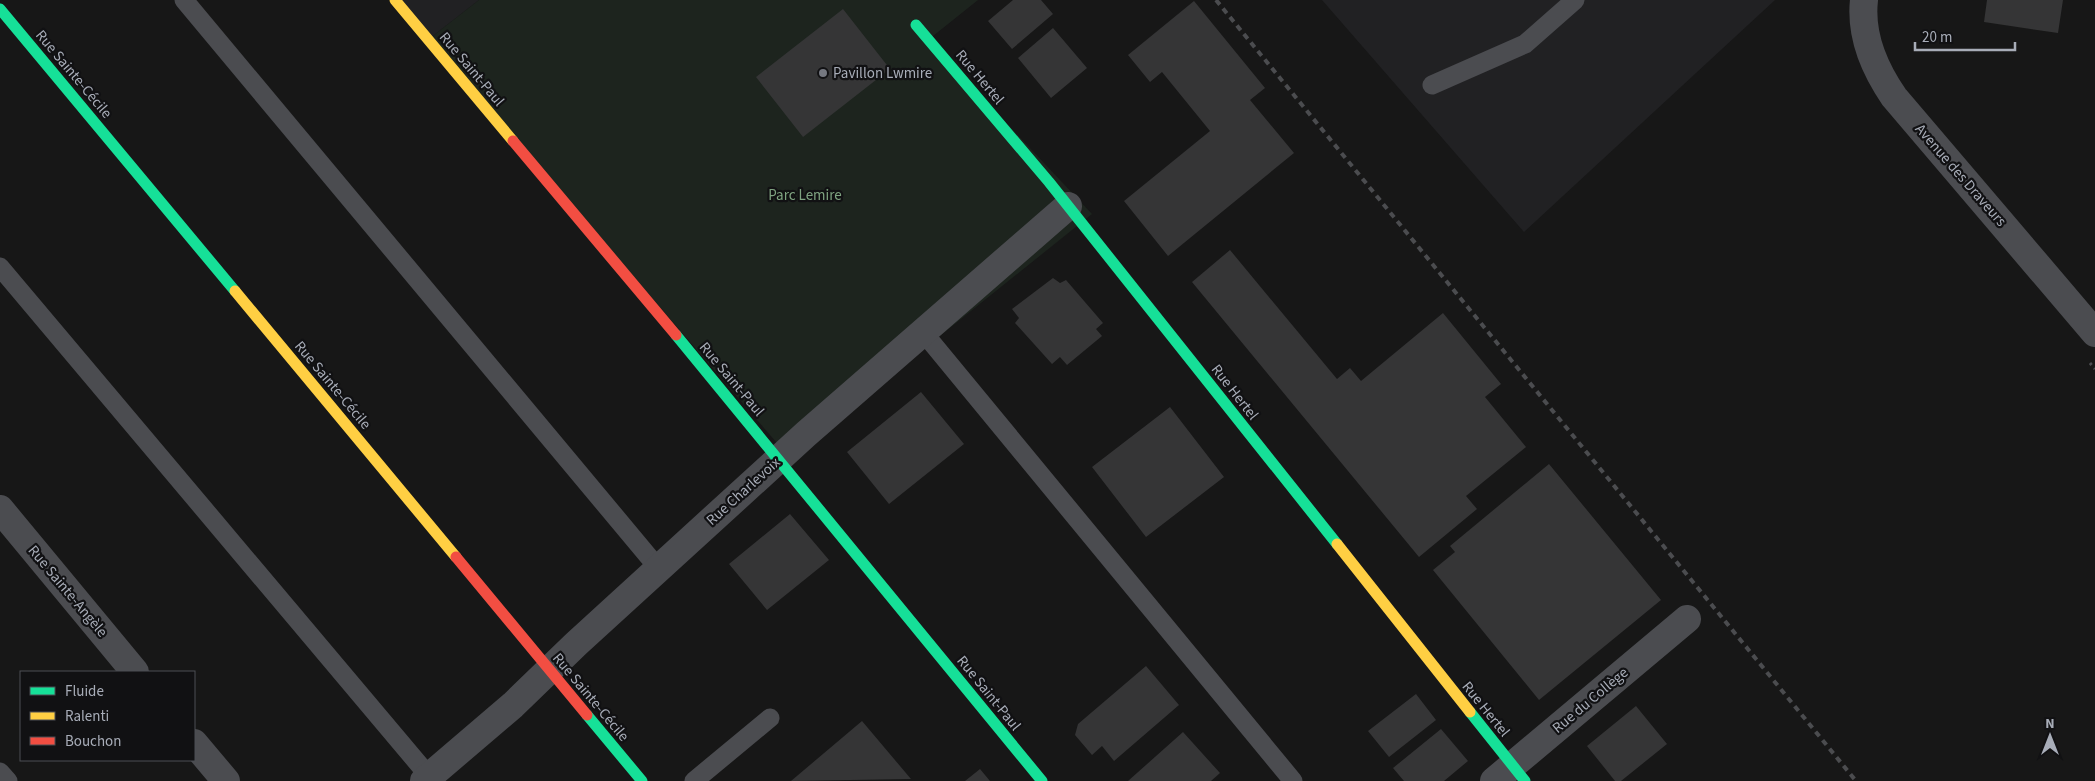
<svg xmlns="http://www.w3.org/2000/svg" width="2095" height="781" font-family="'Source Sans 3',sans-serif">
<style>
.built{fill:#212123}
.green{fill:#1d241e}
.building{fill:#353536}
.lines{fill:none;stroke-linecap:round;stroke-linejoin:round}
.path{stroke:#4d4e52;stroke-width:3;stroke-dasharray:2.5 4;stroke-linecap:butt}
.lane{stroke:#4b4c50;stroke-width:19}
.street{stroke:#4b4c50;stroke-width:28}
.fast{stroke:#16e098;stroke-width:11}
.slow{stroke:#ffcf43;stroke-width:11}
.jam{stroke:#f24e42;stroke-width:11}
.rail{stroke:#4b4c4f;stroke-width:4;stroke-dasharray:6 5;stroke-linecap:butt}
.poi-dot{fill:#757880;stroke:#111113;stroke-width:2}
.labels{text-anchor:middle;stroke-width:4.5;stroke-linejoin:round;paint-order:stroke}
.street-label{font-size:15px;fill:#a8adb8;stroke:#111113}
.poi-label{font-size:15px;fill:#a8adb8;stroke:#111113;text-anchor:start}
.park-label{font-size:15px;fill:#7fa381;stroke:#111113}
</style>
<rect width="100%" height="100%" fill="#171717"/>
<path class="built" d="M397 0H479L429 39Z
M1322 0H1775L1524 232Z"/>
<path class="green" d="M479 0H978L928 40 1092 214 789 457 429 39Z"/>
<path class="building" d="M1013 0H1041L1053 14 1012 49 988 21Z
M1987 0H2063L2058 33 1984 22Z
M1194 1 1265 88 1250 100 1294 153 1168 256 1124 201 1210 131 1162 72 1150 82 1128 55Z
M843 9 890 69 803 137 756 77Z
M1053 28 1087 68 1051 98 1018 58Z
M1230 250 1337 379 1350 368 1361 381 1443 313 1501 384 1485 397 1526 447 1466 496 1477 509 1419 557 1192 282Z
M1053 278 1060 283 1066 280 1103 323 1096 329 1102 336 1067 365 1060 357 1052 364 1015 323 1019 318 1012 309Z
M921 392 964 444 889 504 847 452Z
M1170 407 1224 477 1146 537 1092 467Z
M1549 464 1661 600 1539 700 1433 570 1455 552 1450 546Z
M790 514 829 560 767 610 729 564Z
M1146 666 1179 705 1114 761 1102 746 1092 755 1075 735 1078 724Z
M1416 694 1436 720 1389 757 1368 731Z
M1636 706 1667 744 1621 781H1615L1587 746Z
M862 721 911 779 791 781Z
M1441 729 1468 761 1444 781H1404L1393 768Z
M1183 732 1220 773 1211 781H1128Z
M980 769 990 781H965Z"/>
<g class="lines">
<path class="path" d="M2090 363 2095 369"/>
<path class="lane" d="M184 0 659 569
M1432 85 1525 44 1575 0
M0 267 433 781
M923 332 1293 781
M0 772 8 781
M694 781 770 718"/>
<path class="street" d="M1864 0C1860 36 1874 68 1894 97L2095 333
M0 509 135 672
M194 743 226 781
M424 781 513 705 576 644 806 434 1068 206
M1494 781 1687 619"/>
<path class="fast" d="M0 9 235 291
M916 25 1049 182 1337 544
M676 335 1042 781
M1470 712 1525 781
M587 715 642 781"/>
<path class="slow" d="M395 0 513 141
M235 291 456 557
M1337 544 1470 712"/>
<path class="jam" d="M513 141 676 335
M456 557 587 715"/>
<path class="rail" d="M1216 0 1856 781"/>
</g>
<circle class="poi-dot" cx="823" cy="73" r="5"/>
<g class="labels">
<g class="street-label">
<text transform="translate(472 69) rotate(50)" y="5">Rue Saint-Paul</text>
<text transform="translate(74 74) rotate(50)" y="5">Rue Sainte-Cécile</text>
<text transform="translate(980 77) rotate(50)" y="5">Rue Hertel</text>
<text transform="translate(1961 175) rotate(49)" y="5">Avenue des Draveurs</text>
<text transform="translate(732 379) rotate(50)" y="5">Rue Saint-Paul</text>
<text transform="translate(333 385) rotate(50)" y="5">Rue Sainte-Cécile</text>
<text transform="translate(1235 392) rotate(52)" y="5">Rue Hertel</text>
<text transform="translate(743 491) rotate(-42)" y="5">Rue Charlevoix</text>
<text transform="translate(68 591) rotate(50)" y="5">Rue Sainte-Angèle</text>
<text transform="translate(989 693) rotate(51)" y="5">Rue Saint-Paul</text>
<text transform="translate(591 697) rotate(50)" y="5">Rue Sainte-Cécile</text>
<text transform="translate(1590 700) rotate(-40)" y="5">Rue du Collège</text>
<text transform="translate(1486 709) rotate(51)" y="5">Rue Hertel</text>
</g>
<g class="poi-label">
<text x="833" y="78">Pavillon Lwmire</text>
</g>
<g class="park-label">
<text x="805" y="200">Parc Lemire</text>
</g>
</g>
<rect x="20" y="671" width="175" height="90" fill="#111113" stroke="#4d4f55"/>
<rect x="30" y="687" width="25" height="8" fill="#16e098" stroke="#4d4f55"/>
<text x="65" y="696" font-size="15" fill="#a8adb8">Fluide</text>
<rect x="30" y="712" width="25" height="8" fill="#ffcf43" stroke="#4d4f55"/>
<text x="65" y="721" font-size="15" fill="#a8adb8">Ralenti</text>
<rect x="30" y="737" width="25" height="8" fill="#f24e42" stroke="#4d4f55"/>
<text x="65" y="746" font-size="15" fill="#a8adb8">Bouchon</text>
<g transform="translate(2050 736)" stroke="#111113" stroke-width="4" paint-order="stroke">
<path d="M0-4L9 19L0 12L-9 19Z" fill="#a8adb8"/>
<text y="-8" font-size="14" font-weight="bold" text-anchor="middle" fill="#a8adb8">N</text>
</g>
<path d="M1915 42v8h100v-8" fill="none" stroke="#a8adb8" stroke-width="2.5"/>
<text x="1922" y="42" font-size="15" fill="#a8adb8" stroke="#111113" stroke-width="4" paint-order="stroke">20 m</text>
</svg>
